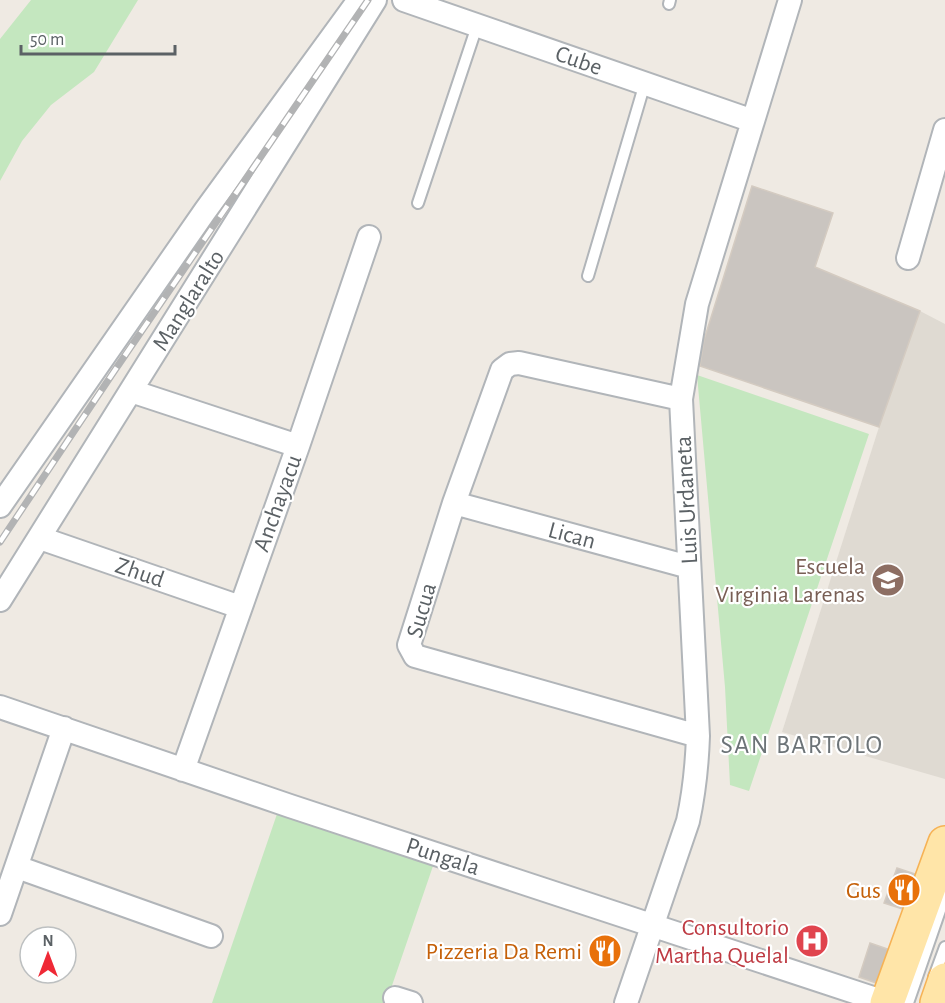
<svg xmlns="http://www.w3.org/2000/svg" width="945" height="1003" font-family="'Alegreya Sans',sans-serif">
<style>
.education{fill:#dfdad2}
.green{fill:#c4e7bf}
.building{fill:#cac5c0;stroke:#d4cbc1;stroke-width:1.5}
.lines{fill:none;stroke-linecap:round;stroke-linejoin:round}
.lane-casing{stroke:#b1b5b9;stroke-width:14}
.street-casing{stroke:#b1b5b9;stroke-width:26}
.primary-casing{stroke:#f6b255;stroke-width:36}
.lane{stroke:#fff;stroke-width:10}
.street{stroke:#fff;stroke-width:22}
.primary{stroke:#ffe5a8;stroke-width:33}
.rail-casing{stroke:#b2b3b4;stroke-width:7}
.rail{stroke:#fff;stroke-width:4.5;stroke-dasharray:14;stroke-linecap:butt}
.labels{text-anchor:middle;stroke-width:4.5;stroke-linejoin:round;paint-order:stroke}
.street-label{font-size:24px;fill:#5b6165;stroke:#fff}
.education-label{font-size:24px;fill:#785e54;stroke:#fff;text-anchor:end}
.food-label{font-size:24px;fill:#c56008;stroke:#fff;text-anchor:end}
.health-label{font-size:24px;fill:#be3a42;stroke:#fff;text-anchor:end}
.neighbourhood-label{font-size:26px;letter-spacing:1.5px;fill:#6c7377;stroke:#fff}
</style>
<rect width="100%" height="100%" fill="#efeae3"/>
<path class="education" d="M920 311 945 324V779L782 732 879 427Z"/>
<path class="green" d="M31 0H138L94 72 51 105 22 141 0 181V39Z
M697 375 869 434 749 791 730 785 725 687Z
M277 814 433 866 386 1003H212Z"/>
<path class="building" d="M752 186 833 213 815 267 920 311 879 427 700 366 704 340Z
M897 868 924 877 912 912 884 903Z
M870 943 899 953 882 985 859 977Z"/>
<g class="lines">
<defs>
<path id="lane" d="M669 4 670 0
M418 203 477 26
M588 276 645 83
M934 977 945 947
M908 1003 945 896"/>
<path id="street" d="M404 0 753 121
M908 258 945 130
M131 391 298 446
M681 399 519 363 510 364 502 370 454 503 409 645 415 656 698 736
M454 503 689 567
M0 506 205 211 359 0
M40 538 240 607
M0 600 375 0
M0 707 290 806 888 1003
M183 770 298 446 369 237
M17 867 211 936
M0 914 64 728
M395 998 411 1003
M626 1003 688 821C694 793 697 765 698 736L681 399 697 304 790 0"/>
<path id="primary" d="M887 1003 945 843
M937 1003 945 980"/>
</defs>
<use href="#lane" class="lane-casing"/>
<use href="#street" class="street-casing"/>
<use href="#primary" class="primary-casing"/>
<use href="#lane" class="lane"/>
<use href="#street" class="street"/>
<use href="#primary" class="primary"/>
<defs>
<path id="rail" d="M0 542 115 370 368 0"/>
</defs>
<use href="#rail" class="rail-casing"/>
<use href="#rail" class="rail"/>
</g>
<defs>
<symbol id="school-disc" viewBox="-11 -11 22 22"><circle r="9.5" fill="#8d6e63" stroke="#fff"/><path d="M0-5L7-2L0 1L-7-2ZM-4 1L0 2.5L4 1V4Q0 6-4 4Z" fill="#fff"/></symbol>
<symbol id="restaurant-disc" viewBox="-11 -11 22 22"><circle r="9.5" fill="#e8710a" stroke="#fff"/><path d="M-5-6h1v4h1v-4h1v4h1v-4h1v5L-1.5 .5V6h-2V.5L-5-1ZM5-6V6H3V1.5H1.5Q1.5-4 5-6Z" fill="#fff"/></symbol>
<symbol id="hospital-disc" viewBox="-11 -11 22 22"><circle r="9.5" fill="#e0444e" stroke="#fff"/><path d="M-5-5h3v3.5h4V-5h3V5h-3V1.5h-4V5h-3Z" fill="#fff"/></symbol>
</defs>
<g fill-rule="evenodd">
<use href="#school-disc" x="869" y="561" width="38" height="38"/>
<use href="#restaurant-disc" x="885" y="871" width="38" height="38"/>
<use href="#hospital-disc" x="793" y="922" width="38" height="38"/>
<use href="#restaurant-disc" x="586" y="932" width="38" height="38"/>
</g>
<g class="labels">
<g class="street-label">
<text transform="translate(579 60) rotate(19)" y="8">Cube</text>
<text transform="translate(188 300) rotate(-58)" y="8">Manglaralto</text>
<text transform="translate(686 500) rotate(-93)" y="8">Luis Urdaneta</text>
<text transform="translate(277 503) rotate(-70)" y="8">Anchayacu</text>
<text transform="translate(572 535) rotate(15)" y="8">Lican</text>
<text transform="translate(140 572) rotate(19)" y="8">Zhud</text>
<text transform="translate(421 610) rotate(-74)" y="8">Sucua</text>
<text transform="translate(443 856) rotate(18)" y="8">Pungala</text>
</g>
<g class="education-label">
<text x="865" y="574">Escuela<tspan x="865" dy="28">Virginia Larenas</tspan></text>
</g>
<g class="food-label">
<text x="881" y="898">Gus</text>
<text x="582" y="959">Pizzeria Da Remi</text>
</g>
<g class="health-label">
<text x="789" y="935">Consultorio<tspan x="789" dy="28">Martha Quelal</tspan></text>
</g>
<g class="neighbourhood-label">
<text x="802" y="753">SAN BARTOLO</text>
</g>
</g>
<g transform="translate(48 955)"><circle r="28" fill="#ffffff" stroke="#bdc0c1" stroke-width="1.5"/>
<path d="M0-4.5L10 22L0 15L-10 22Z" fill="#ef2936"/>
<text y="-9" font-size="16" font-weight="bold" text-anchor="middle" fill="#5b6165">N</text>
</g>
<path d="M21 45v9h154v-9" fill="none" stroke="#5b6165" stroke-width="3"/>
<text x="30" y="45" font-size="18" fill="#5b6165" stroke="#ffffff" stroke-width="4.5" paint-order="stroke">50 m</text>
</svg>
